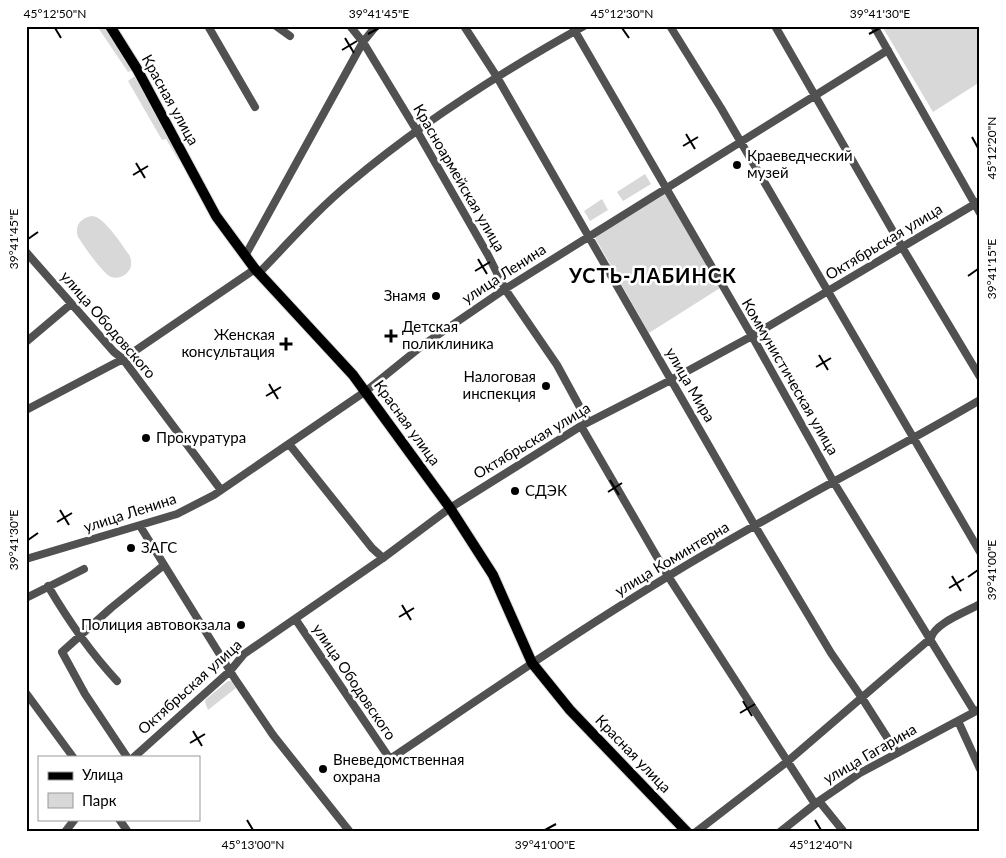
<svg xmlns="http://www.w3.org/2000/svg" width="1006" height="858" font-family="Lato,sans-serif">
<style>
.green{fill:#d8d8d8}
.lines{fill:none;stroke-linecap:round;stroke-linejoin:round}
.major-casing{stroke:#dbdbdb;stroke-width:12}
.minor{stroke:#515151;stroke-width:8}
.major{stroke:#000;stroke-width:10}
.ticks{fill:none;stroke:#000;stroke-width:2}
.poi-dot{fill:#000;stroke:#fff;stroke-width:2}
.labels{text-anchor:middle;stroke-width:5;stroke-linejoin:round;paint-order:stroke}
.street-label{font-size:15px;fill:#000;stroke:#fff}
.poi-label{font-size:15px;fill:#000;stroke:#fff;text-anchor:start}
.district-label{font-size:20px;font-weight:bold;letter-spacing:1px;fill:#000;stroke:#fff}
.neatline{fill:none;stroke:#000;stroke-width:2}
.ticks-label{font-size:12px;text-anchor:middle;fill:#000}
</style>
<rect width="100%" height="100%" fill="#fff"/>
<path class="green" d="M97 26H105L133 70 128 72Z
M882 26H980V82L933 112Z
M136 75 177 151 179 161 166 139 162 140 128 81Z
M645 174 651 184 623 201 617 192Z
M664 192 720 288 649 333 594 236Z
M602 199 608 210 590 221 584 211Z
M93 216C105 218 122 245 130 256 132 263 132 269 126 274 122 277 116 279 111 277 102 273 84 246 78 237 74 226 81 217 93 216Z
M228 681H231L236 688 208 710 205 702 206 699Z"/>
<g class="lines">
<defs>
<path id="major" d="M110 26 137 69 216 216 255 269 353 375 450 508 493 575 532 663 570 710 687 832"/>
</defs>
<use href="#major" class="major-casing"/>
<path class="minor" d="M208 26 255 107
M276 26 290 36
M350 26 363 42 417 131 488 255 505 289 557 365 588 422
M464 26 497 77 755 526 831 653 862 698 897 753
M572 26 752 336 833 481 974 711
M670 26 721 108 980 552
M775 26 902 247 980 377
M874 26 980 213
M26 252 114 352 123 359 221 490
M245 256 363 42 376 26
M259 273C289 242 318 209 351 182 422 122 503 71 584 26
M26 342 71 304
M26 410 123 359 255 269
M581 426 668 576 815 804
M289 444 372 548 383 558
M140 526 235 679 273 735 350 832
M26 559 177 514 214 495 366 391 423 345 505 289 888 50
M48 586C68 620 90 652 117 681
M26 598 84 569
M296 620 390 759C482 697 573 634 667 577 769 514 876 461 980 400
M26 693 73 757
M958 721 980 769
M127 757 85 694 62 652 111 608 164 565
M134 757 230 671 244 654 383 558 450 508 581 426 671 380 752 336 980 201
M819 801 844 832
M119 819 128 832
M65 832 75 819
M696 832 788 761 931 638C935 623 966 612 980 604
M780 832 819 801 860 773 980 709"/>
<use href="#major" class="major"/>
</g>
<path class="ticks" d="M55 28 61 38M622 28 629 38M368 34 379 28M869 34 880 28M345 38 354 53M342 50 357 41M686 134 695 149M972 137 978 148M683 146 698 137M136 163 145 178M133 175 148 166M28 239 38 232M478 259 487 274M475 271 490 262M968 276 978 269M819 355 828 370M816 367 831 358M269 384 278 399M266 396 281 387M610 480 619 495M608 492 622 483M60 510 69 525M57 522 72 513M28 540 38 533M952 576 961 591M968 577 978 570M949 588 964 579M402 605 411 620M399 617 414 608M743 701 752 716M740 713 755 704M193 731 202 746M190 743 205 734M247 820 253 830M815 820 821 830M545 830 556 824"/>
<g class="poi-dot">
<circle cx="737" cy="165" r="5"/>
<circle cx="436" cy="296" r="5"/>
<path d="M388.5 328.5h5v5h5v5h-5v5h-5v-5h-5v-5h5z"/>
<path d="M283.5 336.5h5v5h5v5h-5v5h-5v-5h-5v-5h5z"/>
<circle cx="546" cy="386" r="5"/>
<circle cx="146" cy="438" r="5"/>
<circle cx="515" cy="491" r="5"/>
<circle cx="131" cy="548" r="5"/>
<circle cx="241" cy="625" r="5"/>
<circle cx="323" cy="769" r="5"/>
</g>
<g class="labels">
<g class="street-label">
<text transform="translate(170 100) rotate(61)" y="5">Красная улица</text>
<text transform="translate(459 178) rotate(60)" y="5">Красноармейская улица</text>
<text transform="translate(884 242) rotate(-31)" y="5">Октябрьская улица</text>
<text transform="translate(504 274) rotate(-33)" y="5">улица Ленина</text>
<text transform="translate(108 325) rotate(49)" y="5">улица Ободовского</text>
<text transform="translate(790 377) rotate(60)" y="5">Коммунистическая улица</text>
<text transform="translate(690 385) rotate(60)" y="5">улица Мира</text>
<text transform="translate(407 423) rotate(54)" y="5">Красная улица</text>
<text transform="translate(532 441) rotate(-31)" y="5">Октябрьская улица</text>
<text transform="translate(130 513) rotate(-18)" y="5">улица Ленина</text>
<text transform="translate(672 559) rotate(-31)" y="5">улица Коминтерна</text>
<text transform="translate(354 682) rotate(56)" y="5">улица Ободовского</text>
<text transform="translate(190 687) rotate(-42)" y="5">Октябрьская улица</text>
<text transform="translate(633 754) rotate(46)" y="5">Красная улица</text>
<text transform="translate(870 754) rotate(-30)" y="5">улица Гагарина</text>
</g>
<g class="poi-label">
<text x="747" y="161">Краеведческий<tspan x="747" dy="17">музей</tspan></text>
<text x="426" y="301" text-anchor="end">Знамя</text>
<text x="402" y="332">Детская<tspan x="402" dy="17">поликлиника</tspan></text>
<text x="275" y="340" text-anchor="end">Женская<tspan x="275" dy="17">консультация</tspan></text>
<text x="536" y="382" text-anchor="end">Налоговая<tspan x="536" dy="17">инспекция</tspan></text>
<text x="156" y="443">Прокуратура</text>
<text x="525" y="496">СДЭК</text>
<text x="141" y="553">ЗАГС</text>
<text x="231" y="630" text-anchor="end">Полиция автовокзала</text>
<text x="333" y="765">Вневедомственная<tspan x="333" dy="17">охрана</tspan></text>
</g>
<g class="district-label">
<text x="653" y="283">УСТЬ-ЛАБИНСК</text>
</g>
</g>
<rect width="1006" height="858" fill="none" stroke="#ffffff" stroke-width="55"/>
<rect x="38" y="756" width="162" height="65" fill="#ffffff" stroke="#999999"/>
<rect x="48" y="772" width="25" height="8" fill="#000000" stroke="#999999"/>
<text x="82" y="780" font-size="15" fill="#000000">Улица</text>
<rect x="48" y="793" width="25" height="15" fill="#d8d8d8" stroke="#999999"/>
<text x="82" y="806" font-size="15" fill="#000000">Парк</text>
<rect x="28" y="28" width="950" height="802" class="neatline"/>
<g class="ticks-label">
<text x="55" y="18">45°12'50"N</text>
<text x="379" y="18">39°41'45"E</text>
<text x="622" y="18">45°12'30"N</text>
<text x="880" y="18">39°41'30"E</text>
<text transform="translate(992 148) rotate(-90)" y="4">45°12'20"N</text>
<text transform="translate(14 239) rotate(-90)" y="4">39°41'45"E</text>
<text transform="translate(992 269) rotate(-90)" y="4">39°41'15"E</text>
<text transform="translate(14 540) rotate(-90)" y="4">39°41'30"E</text>
<text transform="translate(992 570) rotate(-90)" y="4">39°41'00"E</text>
<text x="253" y="849">45°13'00"N</text>
<text x="545" y="849">39°41'00"E</text>
<text x="821" y="849">45°12'40"N</text>
</g>
</svg>
